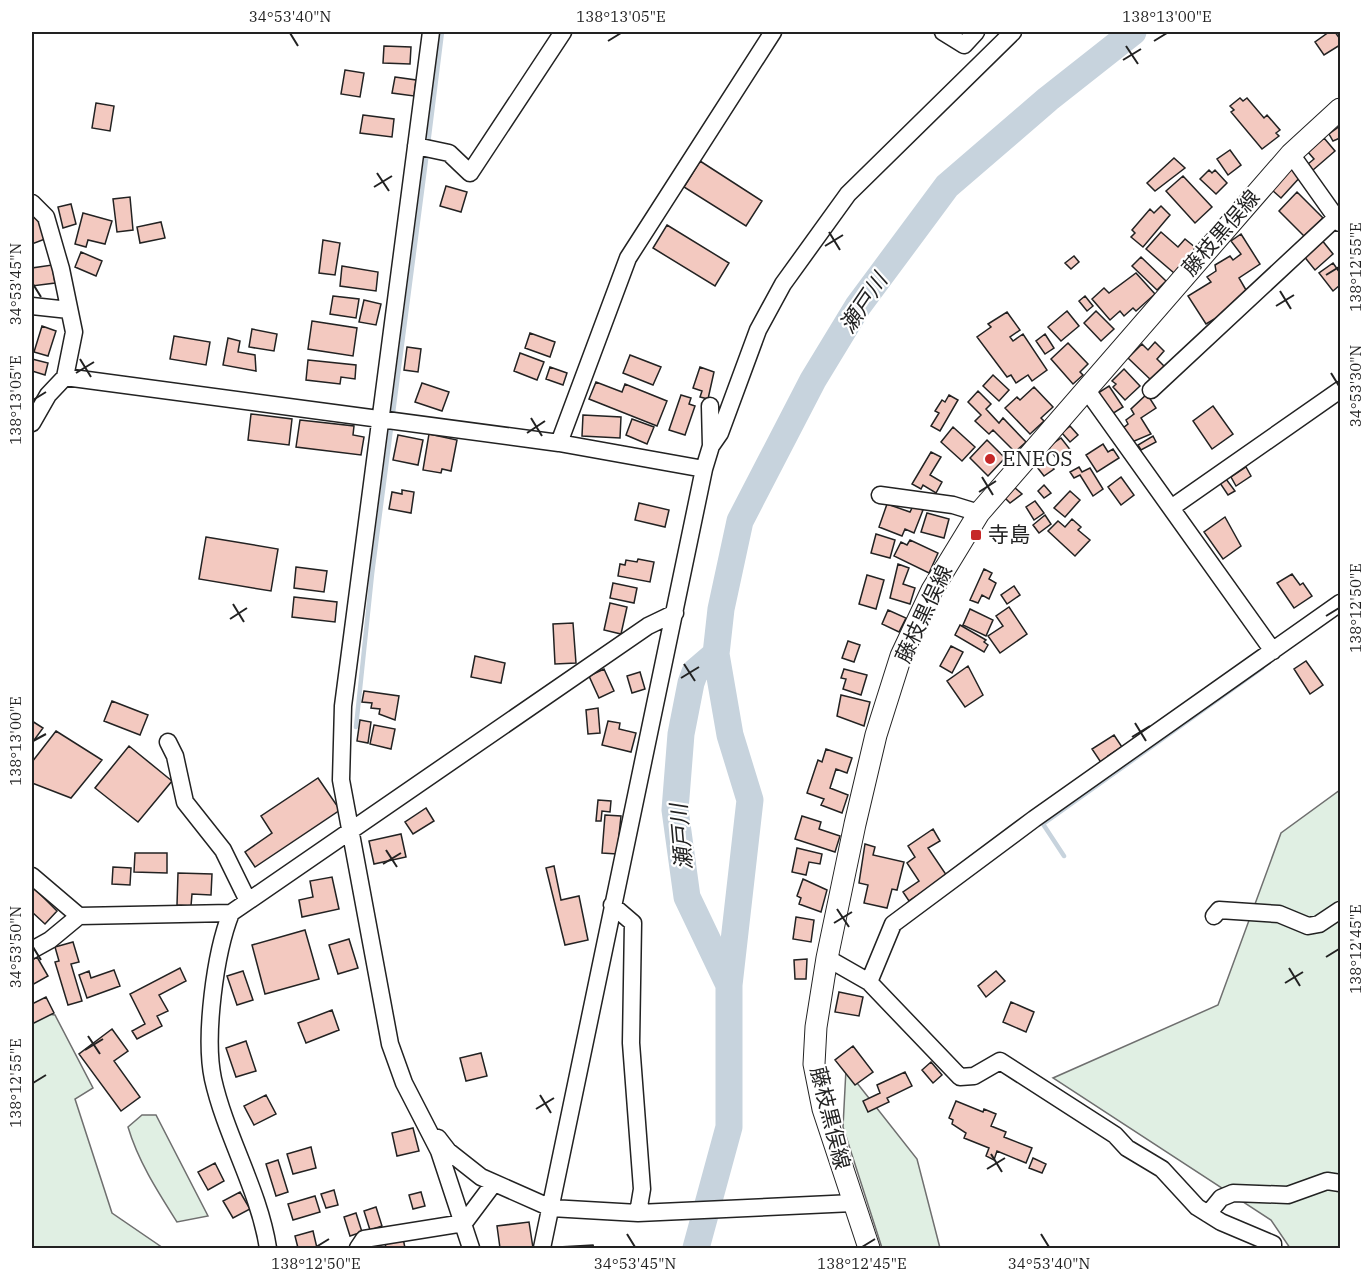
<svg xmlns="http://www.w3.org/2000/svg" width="1372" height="1280" font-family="'IBM Plex Serif','Noto Sans JP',serif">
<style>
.green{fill:#e0efe3;stroke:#6f6f6f;stroke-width:1.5}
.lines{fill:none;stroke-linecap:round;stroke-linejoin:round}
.stream{stroke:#c7d3dd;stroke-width:4.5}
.river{stroke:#c7d3dd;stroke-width:27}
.building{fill:#f3c9c0;stroke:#222;stroke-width:1.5}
.minor-casing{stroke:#222;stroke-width:19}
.major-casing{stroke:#222;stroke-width:23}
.minor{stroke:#fff;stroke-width:16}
.major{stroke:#fff;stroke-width:21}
.ticks{fill:none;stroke:#222;stroke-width:2}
.poi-dot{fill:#c62828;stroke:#fff;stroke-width:2}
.labels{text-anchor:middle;stroke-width:4.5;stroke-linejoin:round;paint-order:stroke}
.street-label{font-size:21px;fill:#222;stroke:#fff}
.poi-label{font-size:21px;fill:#222;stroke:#fff;text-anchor:start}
.water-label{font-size:22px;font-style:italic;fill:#222;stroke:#fff}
.neatline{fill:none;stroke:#222;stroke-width:2}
.ticks-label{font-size:15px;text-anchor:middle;fill:#222}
</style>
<rect width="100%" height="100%" fill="#fff"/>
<path class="green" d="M1340 790V1248H1290L1271 1220 1053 1078 1218 1005 1281 833Z
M32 1012 55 1015 93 1088 75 1099 112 1213 163 1248H32Z
M846 1069 917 1159 940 1248H882L843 1127Z
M142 1115H156L208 1216 177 1222C158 1192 138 1161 128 1127Z"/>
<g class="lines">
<path class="stream" d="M428 144 442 32
M356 727 372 574 427 152
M1064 856 1043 824 1262 668"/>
<path class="river" d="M716 654 695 672 691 683 681 734 675 810 687 897 729 985
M696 1248 729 1127V985L750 800 730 735 716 654 721 609 740 521 813 380 858 306 947 186 1048 99 1133 32"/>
</g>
<path class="building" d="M1329 32H1335L1340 39V45L1324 55 1315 42Z
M384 46 411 47 410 64 383 63Z
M345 70 364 73 360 97 341 94Z
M395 77 416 80 414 96 392 93Z
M1240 98 1243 101 1247 98 1264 118 1267 115 1280 130 1276 133 1279 136 1262 149 1231 112 1234 110 1230 106Z
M96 103 114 106 110 131 92 128Z
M363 115 394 119 392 137 360 133Z
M1340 126V138L1333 141 1329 134Z
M1324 138 1335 151 1313 170 1308 164 1314 159 1308 152Z
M1230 150 1241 165 1228 175 1217 159Z
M1174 158 1185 168 1155 191 1147 183Z
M700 161 762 201 746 226 684 187Z
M1294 167 1302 175 1281 198 1272 190Z
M1209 170 1212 173 1215 170 1227 183 1216 194 1200 179Z
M1183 176 1212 207 1195 223 1166 191Z
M446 186 467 192 461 212 440 206Z
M1297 192 1323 218 1304 236 1279 211Z
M130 197 133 230 117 232 113 199Z
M71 204 76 224 63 228 58 207Z
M1161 206 1170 215 1143 247 1131 237 1135 233 1132 230 1150 209 1154 213Z
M83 213 112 221 105 244 88 240 86 247 75 244Z
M38 216 45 239 32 244V218Z
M161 222 165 238 140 243 137 227Z
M667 225 729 263 715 286 653 248Z
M1161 232 1178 247 1185 239 1196 248 1174 273 1146 249Z
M1241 234 1260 264 1239 278 1246 290 1223 314 1206 324 1188 296 1211 282 1207 277 1216 271 1215 265 1230 256 1233 260 1241 254 1231 241Z
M1321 239 1333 254 1315 270 1303 255Z
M323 240 340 243 335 275 319 273Z
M81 252 102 261 96 276 75 267Z
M1074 256 1079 262 1071 269 1065 263Z
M1141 257 1166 281 1157 290 1132 266Z
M1333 263 1340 273V285L1333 291 1319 273Z
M52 265 55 283 32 286V268Z
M342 266 378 272 376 291 340 286Z
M1136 273 1155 294 1136 311 1133 308 1124 316 1120 311 1110 320 1092 299 1104 288 1109 293Z
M333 296 359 299 356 318 330 314Z
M1085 296 1093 306 1087 311 1079 301Z
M364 300 381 304 376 325 359 322Z
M1067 311 1079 326 1061 341 1048 327Z
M1096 311 1114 329 1101 341 1084 323Z
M1007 312 1020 330 1010 337 1013 341 1023 334 1047 370 1032 381 1028 375 1016 383 1011 375 1007 377 977 337 991 327 988 324Z
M312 321 357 328 353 356 308 349Z
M42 326 56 331 48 356 34 352Z
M252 329 277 334 274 351 249 347Z
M530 333 555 342 550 357 525 348Z
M1045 334 1054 348 1045 354 1036 341Z
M174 336 210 342 206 365 170 359Z
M228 338 240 341 238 352 255 355 256 371 223 365Z
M1155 342 1164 351 1157 359 1165 367 1152 381 1128 358 1142 344 1148 350Z
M1068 343 1088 364 1080 372 1083 375 1073 384 1051 359Z
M407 347 421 349 418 372 404 370Z
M520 353 544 362 537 380 514 371Z
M630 355 661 367 653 385 623 373Z
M32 359 48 363 45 375 32 371Z
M308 360 356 365 355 379 341 377 340 384 306 380Z
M550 367 567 373 563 385 546 379Z
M700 367 714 372 708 399 700 397 702 391 693 388Z
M1124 369 1140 386 1125 400 1113 387 1116 384 1112 381Z
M993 375 1009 390 999 401 983 386Z
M596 382 622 392 625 384 667 401 657 426 589 399Z
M422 383 449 392 442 411 415 402Z
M1109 386 1123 407 1112 414 1098 393Z
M1034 387 1053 407 1041 418 1044 421 1030 434 1005 408 1017 397 1020 400Z
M978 391 991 404 986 409 999 423 1003 418 1026 442 1015 452 993 430 989 434 975 421 981 415 968 402Z
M1147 394 1156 408 1141 418 1151 434 1132 442 1123 428 1128 424 1126 420 1134 414 1131 409Z
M681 395 691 398 689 404 695 406 685 435 669 430Z
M949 395 958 400 940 431 931 426 939 413 935 411 942 400 945 402Z
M1213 406 1233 434 1212 449 1193 421Z
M251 414 292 419 289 445 248 440Z
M583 415 621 417 620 438 582 436Z
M632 419 654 427 647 444 626 435Z
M300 420 354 426 353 435 364 437 361 455 296 447Z
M1070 426 1078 435 1070 442 1062 433Z
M953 427 975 447 962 461 941 442Z
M429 434 457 440 451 471 442 469 441 473 423 470Z
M398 435 423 440 418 465 393 460Z
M1153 436 1156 442 1141 450 1138 445Z
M1061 438 1072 452 1059 462 1048 447Z
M987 440 1005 458 988 476 970 458Z
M1103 444 1108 452 1113 449 1119 458 1097 472 1086 455Z
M931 452 941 457 930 475 942 482 936 493 923 485 921 489 912 484Z
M1046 459 1054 469 1044 476 1037 467Z
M1079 467 1082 472 1090 468 1103 489 1093 496 1080 475 1074 478 1070 472Z
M1246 467 1251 476 1236 486 1231 477Z
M1121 477 1134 495 1121 505 1108 487Z
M1226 479 1235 491 1228 495 1220 483Z
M1044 485 1051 493 1044 498 1038 491Z
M1014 487 1022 494 1010 503 1004 497Z
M402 490 414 492 411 513 389 509 392 492 402 494Z
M1070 491 1080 500 1065 517 1054 508Z
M1035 501 1044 513 1034 520 1026 507Z
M639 503 669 510 665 527 635 520Z
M887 504 910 512 913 506 923 510 914 533 905 529 902 536 879 527Z
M927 513 949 519 944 538 921 532Z
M1045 515 1051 524 1039 533 1033 525Z
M1225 517 1241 546 1223 559 1204 532Z
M1072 519 1081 527 1078 530 1090 540 1075 556 1048 531 1058 521 1065 527Z
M876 534 895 540 890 558 871 553Z
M206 537 278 549 271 591 199 579Z
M910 540 938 553 929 573 894 556 901 542 907 545Z
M638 559 654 562 650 582 618 576 620 564 625 565 626 560 637 562Z
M898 564 909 568 903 584 915 588 910 604 890 598Z
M296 567 327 571 324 592 294 588Z
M984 569 992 573 989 579 996 583 989 599 982 595 978 603 970 600Z
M1292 574 1300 585 1303 583 1312 596 1294 608 1277 583Z
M867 575 884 580 876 609 859 604Z
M613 583 637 588 634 603 610 598Z
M1014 586 1020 595 1007 604 1001 595Z
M294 597 337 602 335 622 292 617Z
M610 603 627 607 621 634 604 630Z
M1009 607 1027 634 1000 653 988 636 1003 626 996 616Z
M970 609 993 620 986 636 963 625Z
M888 610 906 618 899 632 882 624Z
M573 623 576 663 555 664 553 624Z
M960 625 986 640 984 642 988 645 984 652 955 635Z
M848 641 860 645 854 662 842 658Z
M951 646 963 652 952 673 940 666Z
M475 656 505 663 501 683 471 677Z
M1306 661 1323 685 1310 694 1294 669Z
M968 666 983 695 965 707 947 681Z
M604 669 614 691 599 698 589 676Z
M844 669 867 675 861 695 843 689 846 679 841 678Z
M640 672 645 689 632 693 627 676Z
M364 691 399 696 395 720 379 714 380 709 371 708 372 703 362 702Z
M841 695 870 702 864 726 837 716Z
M112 701 148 715 140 735 104 721Z
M598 708 600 733 588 734 586 710Z
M360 720 371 722 368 743 357 741Z
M32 721 43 728 32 743Z
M608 721 620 723 619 729 636 733 631 752 602 745Z
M374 725 395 729 391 749 370 744Z
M56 731 102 760 71 798 32 783V762Z
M1114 735 1122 747 1108 756 1110 759 1102 764 1092 749Z
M129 746 172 781 138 822 95 788Z
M826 749 852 758 847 773 836 769 830 788 848 795 842 813 821 805 824 799 807 793 818 760 822 762Z
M318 778 340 810 255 867 245 852 272 833 261 816Z
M598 800 611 801 610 812 602 811 601 821H596Z
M426 808 434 821 413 834 405 822Z
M605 815 621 816 617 854 602 853Z
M802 816 821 822 819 829 840 836 835 852 795 839Z
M933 829 940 841 928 848 947 876 909 901 903 892 919 881 907 863 915 857 908 846Z
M401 834 406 857 374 864 369 841Z
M865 844 875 847 873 855 904 862 897 890 892 889 887 908 864 903 868 885 859 883Z
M797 848 822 854 820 864 809 862 806 875 792 872Z
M135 853H167V873L134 872Z
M554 866 561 900 579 896 588 940 565 945 546 868Z
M113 867 131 868 130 885 112 884Z
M178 873 212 874 211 895 192 894 191 906 177 905Z
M332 877 339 909 302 917 299 900 313 897 310 881Z
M803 879 827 890 821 912 799 904 801 898 797 896Z
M32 886 57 911 45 924 32 912Z
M796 917 814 920 811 942 793 939Z
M305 930 319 979 265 994 252 945Z
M349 939 358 968 338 974 329 945Z
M73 942 79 962 71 964 82 1001 68 1005 55 962 59 961 55 947Z
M37 957 48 976 32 985V960Z
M807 959 806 979H795L794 960Z
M180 968 186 981 159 995 168 1011 157 1016 162 1026 137 1039 132 1031 145 1024 130 994Z
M114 970 120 986 87 998 79 975 89 971 91 978Z
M243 971 253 1000 237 1005 227 976Z
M996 971 1005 981 986 997 978 986Z
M839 992 863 997 859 1016 835 1012Z
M46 997 54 1013 32 1024V1004Z
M1011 1002 1034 1012 1026 1032 1003 1022Z
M332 1010 339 1030 306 1043 298 1023Z
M112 1029 128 1051 114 1061 140 1097 121 1111 79 1054Z
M246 1041 256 1071 236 1077 226 1048Z
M853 1046 873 1072 855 1085 835 1060Z
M481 1053 487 1076 466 1081 460 1058Z
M931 1062 942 1075 933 1083 922 1070Z
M905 1072 912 1086 887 1098 889 1102 868 1112 863 1101 880 1093 877 1085Z
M266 1095 276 1114 254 1125 244 1106Z
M956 1101 983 1112 984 1109 996 1114 991 1126 1006 1132 1004 1137 1032 1148 1026 1163 997 1151 994 1160 986 1156 989 1148 964 1138 966 1133 952 1124 953 1120 949 1118Z
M413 1128 419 1151 397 1156 392 1133Z
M311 1147 316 1168 293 1174 287 1154Z
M1033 1158 1046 1164 1042 1173 1029 1168Z
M278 1160 288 1192 276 1196 266 1164Z
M215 1163 224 1181 208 1190 198 1172Z
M334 1190 338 1205 326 1208 321 1194Z
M240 1192 250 1209 233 1218 223 1201Z
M421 1192 425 1206 413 1209 409 1195Z
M315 1196 320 1212 293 1220 288 1204Z
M376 1207 382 1226 370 1230 364 1211Z
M356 1213 362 1232 350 1236 344 1217Z
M529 1222 533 1248H496H500L497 1226Z
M313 1231 317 1248H298L295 1236Z
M403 1238 405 1248H386L385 1243Z
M593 1245 594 1248H559V1247Z"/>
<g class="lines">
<defs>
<path id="minor" d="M431 32 343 706 341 780 390 1044 404 1083 439 1151 471 1248
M943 32 964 45 976 32
M416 146 449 153 470 173 563 32
M1291 154 1340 223
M32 203 46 217 61 269 74 332 65 377
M32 306 69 310
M1086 389 1273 651
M1151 390 1340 214
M32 423 48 395 65 377 559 443 704 469
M559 443 628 258 773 32
M711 446 720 433 758 330 783 284 848 194 1013 32
M880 495 953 505 979 513
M1171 508 1340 390
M168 742 175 756 185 802 223 850 248 901
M32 876 79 916 231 913
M612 905 633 923 631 1043 642 1189 638 1213
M1214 916 1219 910 1279 914 1308 926 1319 924 1340 910
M32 950 50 940 79 916
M827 958 869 982 960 1077 974 1076 1000 1061 1115 1135 1127 1148 1162 1169 1197 1207 1221 1222 1273 1244V1248
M869 982 893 924 1034 819 1340 603
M438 1138 448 1151 481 1177 551 1208 638 1213 853 1203
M1208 1214 1221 1198 1233 1193 1288 1195 1327 1181 1340 1183
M268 1248C259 1190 226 1137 213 1079 204 1037 215 953 231 913L648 626 675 613
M358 1248 364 1239 464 1223 494 1183
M542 1248 704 469 711 446 710 406"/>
<path id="major" d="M869 1248 823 1109 814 1064 816 1027 827 958 855 824 876 735 901 656 932 590 979 513 1291 154 1340 109"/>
</defs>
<use href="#minor" class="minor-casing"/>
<use href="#major" class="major-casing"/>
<use href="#minor" class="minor"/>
<use href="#major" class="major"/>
</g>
<path class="ticks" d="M290 33 298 46M608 41 621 33M1154 41 1167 33M1126 46 1138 64M1123 60 1141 49M377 173 389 191M374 187 392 176M829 232 840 250M825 246 843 235M1326 275 1339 267M33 284 41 297M1280 291 1291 309M1276 306 1294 295M80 359 91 377M76 373 94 362M1331 373 1339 386M33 400 46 392M531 418 542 436M527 433 545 421M982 477 993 495M979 492 996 481M233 604 244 622M1326 616 1339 608M230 619 247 608M684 664 695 681M681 678 699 667M1135 723 1146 741M1132 737 1150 726M33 741 46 734M386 850 397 867M383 864 401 853M837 909 849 927M834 923 852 912M33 947 41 960M1326 957 1339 949M1289 968 1300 986M1285 983 1303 972M88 1036 100 1054M85 1050 103 1039M33 1083 46 1075M540 1095 551 1113M536 1109 554 1098M991 1154 1002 1172M987 1169 1005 1158M627 1234 635 1247M1041 1234 1049 1247M316 1247 329 1239M862 1247 875 1239"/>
<g class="poi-dot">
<circle cx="990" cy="459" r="6"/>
<rect x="970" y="529" width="12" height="12" rx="3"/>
</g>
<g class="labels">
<g class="street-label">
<text transform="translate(1221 233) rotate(-49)" y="7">藤枝黒俣線</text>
<text transform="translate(924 614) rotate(-65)" y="7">藤枝黒俣線</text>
<text transform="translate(830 1118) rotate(76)" y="7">藤枝黒俣線</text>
</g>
<g class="poi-label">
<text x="1002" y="466">ENEOS</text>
<text x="988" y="542">寺島</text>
</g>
<g class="water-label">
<text transform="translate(863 303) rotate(-56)" y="8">瀬戸川</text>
<text transform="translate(681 837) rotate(-95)" y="8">瀬戸川</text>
</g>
</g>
<rect width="1372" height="1280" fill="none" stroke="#ffffff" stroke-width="66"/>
<rect x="33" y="33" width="1306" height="1214" class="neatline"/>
<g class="ticks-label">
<text x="290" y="22">34°53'40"N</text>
<text x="621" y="22">138°13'05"E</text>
<text x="1167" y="22">138°13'00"E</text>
<text transform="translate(1356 267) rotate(-90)" y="5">138°12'55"E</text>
<text transform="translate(16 284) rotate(-90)" y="5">34°53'45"N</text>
<text transform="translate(1356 386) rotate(-90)" y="5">34°53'30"N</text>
<text transform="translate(16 400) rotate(-90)" y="5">138°13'05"E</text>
<text transform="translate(1356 608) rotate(-90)" y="5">138°12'50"E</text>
<text transform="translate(16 741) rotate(-90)" y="5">138°13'00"E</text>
<text transform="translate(16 947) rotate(-90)" y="5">34°53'50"N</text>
<text transform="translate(1356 949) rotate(-90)" y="5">138°12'45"E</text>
<text transform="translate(16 1083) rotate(-90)" y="5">138°12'55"E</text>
<text x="316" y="1269">138°12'50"E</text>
<text x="635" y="1269">34°53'45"N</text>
<text x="862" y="1269">138°12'45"E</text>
<text x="1049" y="1269">34°53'40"N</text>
</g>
</svg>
